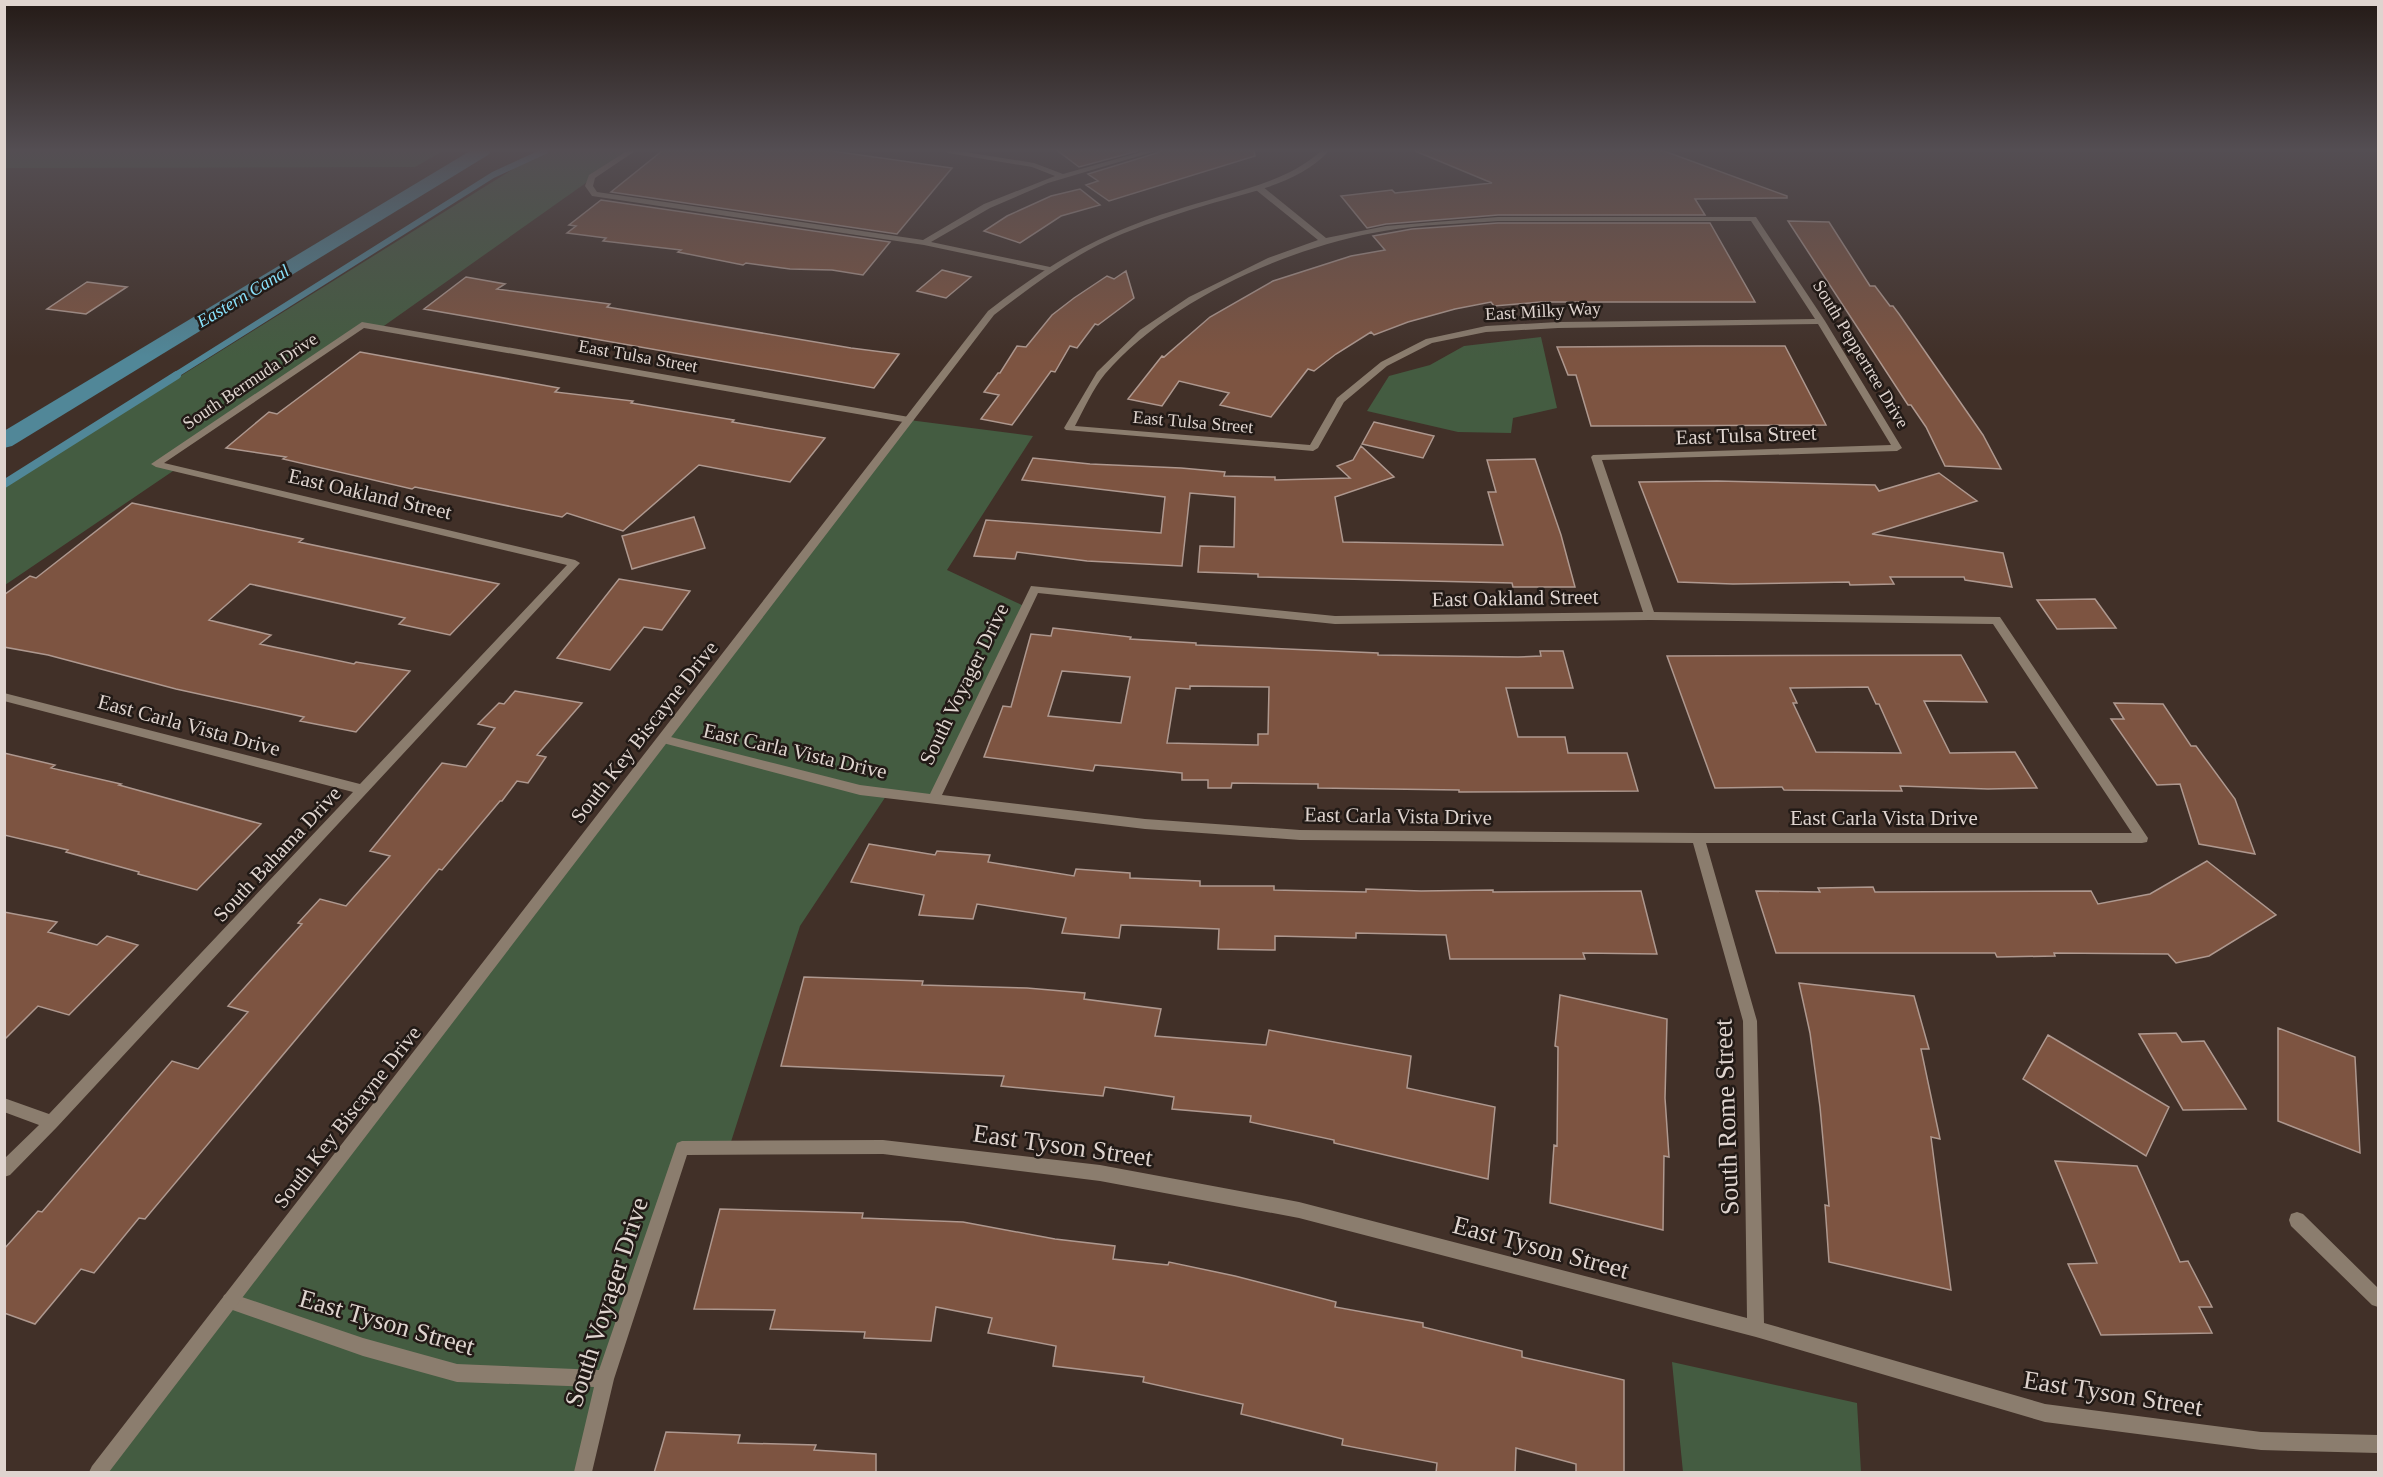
<svg xmlns="http://www.w3.org/2000/svg" width="2383" height="1477" font-family="'Times New Roman',serif">
<style>
.green{fill:#445c41}
.lines{fill:none;stroke-linecap:round;stroke-linejoin:round}
.stream-far1{stroke:#518798;stroke-width:6}
.stream{stroke:#518798;stroke-width:8}
.canal{fill:#518798;fill-rule:evenodd}
.building{fill:#7d5441;stroke:#ae988f;stroke-width:1.5;fill-rule:evenodd}
.minor{fill:#8b7d6e;fill-rule:evenodd}
.tertiary{fill:#8b7d6e;fill-rule:evenodd}
.labels{text-anchor:middle;stroke-width:5;stroke-linejoin:round;paint-order:stroke}
.far-water-label{font-size:18px;font-style:italic;fill:#89e2fc;stroke:#221a16}
.far-street-label{font-size:18px;fill:#dfd4cf;stroke:#221a16}
.street-label{font-size:21px;fill:#dfd4cf;stroke:#221a16}
.near-street-label{font-size:26px;fill:#dfd4cf;stroke:#221a16}
</style>
<rect width="100%" height="100%" fill="#413028"/>
<path class="green" d="M4 151H443L415 167 5 168Z
M542 151H631L381 328 362 325 157 464 176 469 5 585 4 486Z
M1541 337 1557 408 1513 418 1511 433 1458 432 1367 411 1389 376 1430 365 1464 346Z
M909 420 1033 436 947 570 1026 607 934 798 888 793 800 926 729 1148 682 1149 605 1379 583 1472H98Z
M1672 1362 1857 1403 1861 1472H1683Z"/>
<g class="lines">
<path class="stream-far1" d="M174 376 493 175 545 151"/>
<path class="stream" d="M4 484 177 375"/>
<path class="canal" d="M470 151H491L488 155 12 446 4 448V431Z"/>
</g>
<path class="building" d="M662 151H832L952 168 897 234 611 192Z
M1058 151H1138L1079 167Z
M1158 151H1254L1255 156 1109 201 1086 185 1098 181 1088 174 1157 153Z
M1415 151H1664L1787 196V198L1695 199 1705 215H1498L1386 224 1367 228 1341 196 1392 190 1395 193 1492 183Z
M1080 189 1100 205 1061 216 1020 243 984 231 1007 216 1051 196Z
M601 200 890 242 863 275 832 270 790 269 746 263 743 265 678 252 681 250 603 241 606 238 567 233 576 226 569 225Z
M1788 221 1829 222 1870 286H1875L1890 306H1893L1899 314 1983 435 2001 469 1945 466 1926 427 1911 405H1908Z
M1498 223H1710L1755 302H1540L1494 306 1491 302 1455 309 1408 322 1374 335 1371 332 1336 354 1314 371 1308 369 1271 417 1220 405 1229 393 1179 381 1162 406 1128 399 1162 356 1164 357 1210 317 1273 281 1351 256 1385 250 1373 236 1412 229Z
M942 270 971 277 946 298 917 291Z
M1126 271 1134 298 1098 325 1095 324 1077 348 1070 346 1055 372 1051 371 1012 425 981 419 999 395 984 392 998 373H1000L1017 346 1026 347 1052 315 1074 298 1107 276 1114 279Z
M466 277 505 284 497 289 610 304 607 307 851 348 899 354 874 388 424 309Z
M87 282 127 287 86 314 47 309Z
M1701 346H1785L1826 425 1591 426 1576 375H1568L1557 347Z
M360 352 559 388 555 392 633 401 631 403 734 420 732 422 825 438 790 482 699 465 623 531 567 513 562 517 415 487 412 489 283 459 286 457 226 448 269 412 277 414Z
M1374 422 1434 436 1423 458 1362 444Z
M1361 446 1394 477 1335 497 1343 542 1503 545 1488 492H1496L1487 460 1535 459 1561 535 1575 587H1513L1512 583 1258 577V574L1198 572 1200 546 1234 547 1235 497 1190 493 1182 566 1087 561 1017 552 1015 559 974 556 986 520 1161 533 1165 497 1022 480 1033 458 1090 464 1181 468 1225 472 1224 476 1275 477V480L1350 478 1337 466 1353 460Z
M1939 473 1977 501 1872 534 2003 553 2012 587 1965 580 1964 577H1890L1894 584 1850 585 1849 582 1733 584 1678 582 1639 482 1717 481 1875 485 1879 491Z
M132 503 303 539 299 542 499 584 450 635 399 624 405 618 250 584 209 620 271 635 260 644 354 664 356 662 410 671 356 732 300 721 304 717 176 689 48 655 4 647V595L30 576 36 578Z
M694 517 705 548 632 569 622 536Z
M619 579 690 591 662 630 644 627 610 670 557 658Z
M2095 599 2116 628 2057 629 2037 600Z
M1053 628 1131 637 1130 639 1196 643V645L1378 653V655L1518 657 1541 656 1540 651H1563L1573 688H1506L1518 737H1565L1568 753H1627L1638 791 1459 792V790L1318 788V784L1232 783 1231 788H1208V780H1182V773L1095 765 1093 771 984 757 1003 706 1011 707 1031 634 1051 636ZM1062 671 1130 677 1121 723 1048 716ZM1190 686 1269 687 1268 734H1258V745L1167 743 1176 688 1190 689Z
M1961 655 1987 702 1924 701 1950 753 2015 752 2037 788 1988 789 1900 786 1902 791 1784 790 1782 787 1715 788 1667 656ZM1868 687 1876 704H1879L1901 753 1816 752 1793 703H1797L1790 688Z
M515 691 582 703 537 755 546 757 528 783 517 781 502 801H500L442 870 439 869 145 1219 139 1218 94 1273 81 1269 35 1324 4 1313V1249L38 1211 42 1212 172 1061 198 1069 248 1012 228 1006 302 924 298 923 320 899 346 906 390 856 370 851 442 763 466 767 495 728 478 724 499 703 504 704Z
M2114 703 2163 704 2191 746H2196L2235 799 2255 854 2199 844 2180 784 2157 785 2111 719H2124Z
M4 753 55 765 51 768 121 784 119 785 261 824 197 890 138 874 139 872 66 852 68 850 4 835Z
M869 844 935 855 937 851 990 855 988 862 1074 876 1076 869 1130 873V878L1200 881V886H1274V890L1366 892V889L1421 891 1493 890V892L1641 891 1657 954 1583 953 1585 959H1450L1446 935 1356 933V938L1275 936V950L1218 949 1219 929 1121 925 1119 938 1062 933 1066 918 977 904 973 919 919 915 924 895 851 882Z
M2207 861 2276 915 2209 956 2176 963 2168 954 2054 953 2055 956 1997 957 1995 953H1776L1756 891 1820 892 1818 888 1873 887 1875 892 2091 891 2098 904 2150 894Z
M4 912 57 922 48 932 97 945 107 936 138 945 69 1015 38 1006 4 1040Z
M804 977 923 981 922 985 1027 988 1085 993 1084 999 1161 1009 1155 1036 1266 1045 1269 1030 1411 1056 1407 1088 1495 1107 1488 1179 1334 1143V1140L1250 1122 1251 1116 1172 1109 1174 1097 1105 1087 1103 1096 1001 1086 1004 1076 781 1066Z
M1799 983 1914 996 1929 1049H1921L1940 1139 1931 1137 1951 1290 1829 1262 1825 1205 1829 1206 1820 1107 1810 1033Z
M1560 995 1667 1019 1665 1098 1669 1157 1664 1156 1663 1230 1550 1203 1554 1145 1557 1146 1558 1047 1555 1046Z
M2278 1028 2355 1057 2360 1153 2278 1121Z
M2176 1033 2182 1042 2204 1041 2246 1109 2183 1110 2139 1034Z
M2048 1035 2169 1107 2146 1156 2023 1079Z
M2055 1161 2137 1166 2180 1262 2188 1261 2212 1307H2199L2212 1333 2101 1335 2068 1264 2097 1263Z
M720 1209 863 1213 862 1218 963 1222 1055 1239 1115 1246 1113 1259 1168 1265 1169 1262 1235 1276 1336 1302 1335 1307 1423 1323V1327L1522 1351V1357L1624 1380V1473H1576V1464L1516 1448 1515 1473H1436L1437 1463 1342 1445 1343 1439 1241 1414 1243 1404 1143 1382 1144 1377 1053 1366 1056 1346 988 1333 992 1318 936 1307 931 1341 864 1338 865 1332 770 1329 775 1310 694 1309Z
M666 1432 740 1435 738 1443 816 1445 814 1450 876 1454V1473H654Z"/>
<g class="lines">
<path class="minor" d="M627 151H635L595 178 593 186 597 192 923 240 984 204 1055 176 1032 167 948 153 945 151H959L1034 163 1063 174 1145 151H1156L1048 183 990 208 931 242 1050 267 1051 269 1047 271 924 245 592 196 585 186 589 175Z
M1256 186H1262L1326 238 1386 226 1498 217H1756L1825 321 1902 448 1897 451 1602 460 1654 612 2000 617 2148 838 2147 842 2142 843H1706L1757 1021 1764 1323 2045 1404 2261 1432 2378 1435V1453L2261 1450 2045 1422 1756 1337 1299 1218 1100 1181 883 1154 687 1155 614 1379 592 1472H574L594 1387 457 1382 363 1356 224 1307 222 1301 224 1295 230 1293 363 1338 457 1364 599 1370 677 1143 682 1141 883 1140 1100 1165 1299 1202 1747 1318 1743 1021 1693 843 1300 840 1145 829 860 795 663 743 657 739 663 735 860 785 930 794 1031 586 1335 616 1643 612 1591 457 1593 455 1891 445 1818 324 1558 328 1486 332 1432 343 1387 366 1344 402 1318 448 1313 451 1066 430 1064 428 1097 372 1140 330 1189 297 1268 258 1318 240 1256 190ZM1498 221H1751L1815 319 1558 322 1486 326 1426 339 1381 362 1337 398 1310 445 1075 426C1084 409 1093 389 1105 374 1168 300 1289 247 1384 231 1421 224 1461 224 1498 221ZM1038 593 1335 624 1650 620 1993 624 2132 833H1698L1300 830 1145 819 942 795Z
M362 322 909 417 914 420 909 423 364 328 164 463 575 560 580 563 57 1127 10 1175 4 1177V1159L39 1125 4 1112V1098L49 1114 353 792 4 701V693L360 784 567 565 156 467 151 464Z
M2297 1212 2303 1214 2378 1288V1307L2372 1305 2291 1226 2289 1220 2291 1214Z"/>
<path class="tertiary" d="M1321 151H1329C1299 183 1254 191 1213 203 1182 212 1152 222 1122 234 1074 254 1034 284 994 315L109 1472H89L92 1466 988 311C1032 277 1076 247 1128 227 1157 215 1188 206 1219 197 1256 186 1292 177 1321 151Z"/>
</g>
<linearGradient id="sky" x2="0" y2="1"><stop stop-color="#241a16"/><stop offset="0.42" stop-color="#544e53"/><stop offset="1" stop-color="#544e53" stop-opacity="0"/></linearGradient>
<rect width="2383" height="357" fill="url(#sky)"/>
<g class="labels">
<g class="far-water-label">
<text transform="translate(243 296) rotate(-31)" y="6">Eastern Canal</text>
</g>
<g class="far-street-label">
<text transform="translate(1543 311) rotate(-3)" y="6">East Milky Way</text>
<text transform="translate(1861 354) rotate(59)" y="6">South Peppertree Drive</text>
<text transform="translate(638 356) rotate(10)" y="6">East Tulsa Street</text>
<text transform="translate(250 381) rotate(-34)" y="6">South Bermuda Drive</text>
<text transform="translate(1193 422) rotate(5)" y="6">East Tulsa Street</text>
</g>
<g class="street-label">
<text transform="translate(1746 435) rotate(-2)" y="7">East Tulsa Street</text>
<text transform="translate(370 494) rotate(13)" y="7">East Oakland Street</text>
<text transform="translate(1515 598) rotate(-1)" y="7">East Oakland Street</text>
<text transform="translate(964 684) rotate(-64)" y="7">South Voyager Drive</text>
<text transform="translate(189 725) rotate(15)" y="7">East Carla Vista Drive</text>
<text transform="translate(644 732) rotate(-52)" y="7">South Key Biscayne Drive</text>
<text transform="translate(795 751) rotate(13)" y="7">East Carla Vista Drive</text>
<text transform="translate(1398 816) rotate(1)" y="7">East Carla Vista Drive</text>
<text x="1884" y="825">East Carla Vista Drive</text>
<text transform="translate(277 854) rotate(-47)" y="7">South Bahama Drive</text>
<text transform="translate(347 1117) rotate(-52)" y="7">South Key Biscayne Drive</text>
</g>
<g class="near-street-label">
<text transform="translate(1726 1117) rotate(-92)" y="9">South Rome Street</text>
<text transform="translate(1063 1145) rotate(8)" y="9">East Tyson Street</text>
<text transform="translate(1541 1247) rotate(15)" y="9">East Tyson Street</text>
<text transform="translate(606 1302) rotate(-72)" y="9">South Voyager Drive</text>
<text transform="translate(387 1322) rotate(16)" y="9">East Tyson Street</text>
<text transform="translate(2113 1393) rotate(9)" y="9">East Tyson Street</text>
</g>
</g>
<rect width="2383" height="1477" fill="none" stroke="#dfd4cf" stroke-width="12"/>
</svg>
